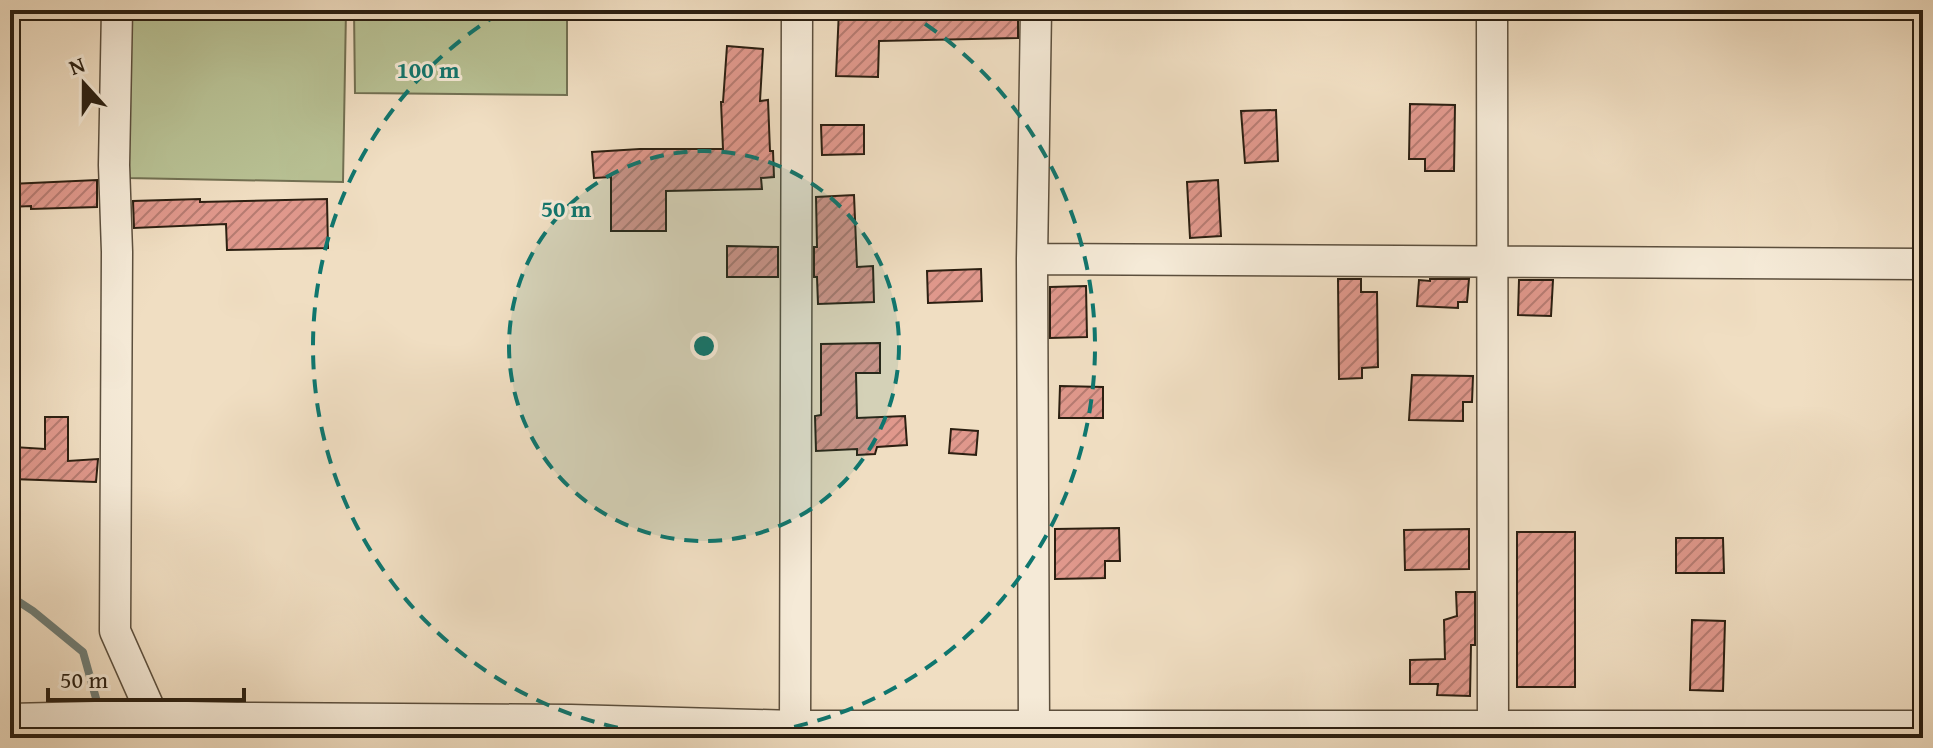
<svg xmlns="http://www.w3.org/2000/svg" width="1933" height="748" font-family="'Gentium Book Plus',serif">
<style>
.green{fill:#b8c194;stroke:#727052;stroke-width:2}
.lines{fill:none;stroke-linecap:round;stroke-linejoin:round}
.stream{stroke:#6f7d76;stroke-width:8}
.building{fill:url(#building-hatch);stroke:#2b1f11;stroke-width:2}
.minor-casing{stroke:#5c4f3d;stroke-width:33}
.tertiary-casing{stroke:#5c4f3d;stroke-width:39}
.minor{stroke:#f5ead7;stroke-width:30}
.tertiary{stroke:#f5ead7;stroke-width:36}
.ring{fill:none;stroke:#0f766e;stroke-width:4;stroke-dasharray:14 10}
.centre{fill:#0f766e;stroke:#f5ead7;stroke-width:4}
.ring-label{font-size:24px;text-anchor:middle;font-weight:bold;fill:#0f766e;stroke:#f5ead7;stroke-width:6;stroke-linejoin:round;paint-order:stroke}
</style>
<defs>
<pattern id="building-hatch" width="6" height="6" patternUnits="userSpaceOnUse" patternTransform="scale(2)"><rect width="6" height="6" fill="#e0988c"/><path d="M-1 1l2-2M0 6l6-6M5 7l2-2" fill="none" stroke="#b67b71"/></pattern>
</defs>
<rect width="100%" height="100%" fill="#f0dec2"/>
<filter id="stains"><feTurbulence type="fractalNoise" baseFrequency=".0025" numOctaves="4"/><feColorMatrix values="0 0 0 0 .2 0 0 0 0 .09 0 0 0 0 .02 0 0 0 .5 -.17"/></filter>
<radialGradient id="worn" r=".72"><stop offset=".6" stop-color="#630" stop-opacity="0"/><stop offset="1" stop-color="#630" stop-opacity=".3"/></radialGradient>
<path class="green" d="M131 10H346L343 182 127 178Z
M354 10H567V95L355 93Z"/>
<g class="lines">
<path class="stream" d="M10 596 33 611 83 652 99 709"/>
</g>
<path class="building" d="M839 10H1018V38L879 41 878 77 836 76Z
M727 46 763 49 760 101 768 100 770 151H773L774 177 761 178 762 189 666 191V231H611V177L594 178 592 152 640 149H723L721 102H723Z
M1410 104 1455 105 1454 171H1425V159H1409Z
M1276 110 1278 161 1245 163 1241 111Z
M821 125H864V154L822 155Z
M97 180V207L31 209V206L10 207V184Z
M1218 180 1221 236 1190 238 1187 182Z
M854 195 857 267 873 266 874 302 818 304 817 277H814V247H817L816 197Z
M200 199V202L327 199 328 248 227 250 226 224 134 228 133 201Z
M727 246 778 247V277H727Z
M981 269 982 301 928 303 927 271Z
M1338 279H1361V292H1377L1378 367 1362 368V378L1339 379Z
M1430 279H1469L1467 302H1458V308L1417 306 1419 280 1430 281Z
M1519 280H1553L1551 316 1518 315Z
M1086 286 1087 337 1050 338V287Z
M880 343V373H856L857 418 905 416 907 445 877 447 875 454 857 455V449L816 451 815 416 821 415V344Z
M1412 375 1473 376 1472 402H1463V421L1409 420Z
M1060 386 1103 387V418H1059Z
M45 417H68V461L98 459 96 482 12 479 14 447 45 449Z
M951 429 978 431 976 455 949 453Z
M1119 528 1120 561H1105V578L1055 579V529Z
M1469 529V569L1405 570 1404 530Z
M1517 532H1575V687H1517Z
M1676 538H1723L1724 573H1676Z
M1456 592H1475V645H1471L1470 696 1437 695 1438 684H1410V660L1445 659 1444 620 1457 616Z
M1692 620 1725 621 1723 691 1690 690Z"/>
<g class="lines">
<defs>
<path id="minor" d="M117 10 114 165 117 252 115 631 155 721
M1492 10 1493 738
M1032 259 1923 264
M795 729 797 10
M1034 729 1032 259 1036 10"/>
<path id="tertiary" d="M10 722 138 719 237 721 571 723 795 729H1923"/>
</defs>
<use href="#minor" class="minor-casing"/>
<use href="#tertiary" class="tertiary-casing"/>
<use href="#minor" class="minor"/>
<use href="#tertiary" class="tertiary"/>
</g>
<circle cx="704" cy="346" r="195" fill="#0f766e" fill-opacity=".12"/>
<g class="ring">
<circle cx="704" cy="346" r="195"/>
<path d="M905 11A391 391 0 1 1 503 11"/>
</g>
<circle cx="704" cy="346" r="12" class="centre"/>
<g class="ring-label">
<text x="428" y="78">100 m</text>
<text x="566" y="217">50 m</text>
</g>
<rect width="1933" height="748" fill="none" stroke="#f0dec2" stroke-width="40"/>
<rect x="12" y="12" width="1909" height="724" fill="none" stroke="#2b1f11" stroke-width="4"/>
<rect x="20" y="20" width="1893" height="708" fill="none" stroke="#2b1f11" stroke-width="2"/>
<g transform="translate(84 84) rotate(339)" stroke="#f5ead7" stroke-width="6" paint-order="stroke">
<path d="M0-6L14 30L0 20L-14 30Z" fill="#2b1f11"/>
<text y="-12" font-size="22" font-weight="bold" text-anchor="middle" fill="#2b1f11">N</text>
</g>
<path d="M48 688v12h196v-12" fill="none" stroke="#2b1f11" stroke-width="4"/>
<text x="60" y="688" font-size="24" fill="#2b1f11" stroke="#f5ead7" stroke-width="6" paint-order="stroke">50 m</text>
<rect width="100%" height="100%" filter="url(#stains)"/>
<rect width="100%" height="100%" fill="url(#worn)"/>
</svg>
